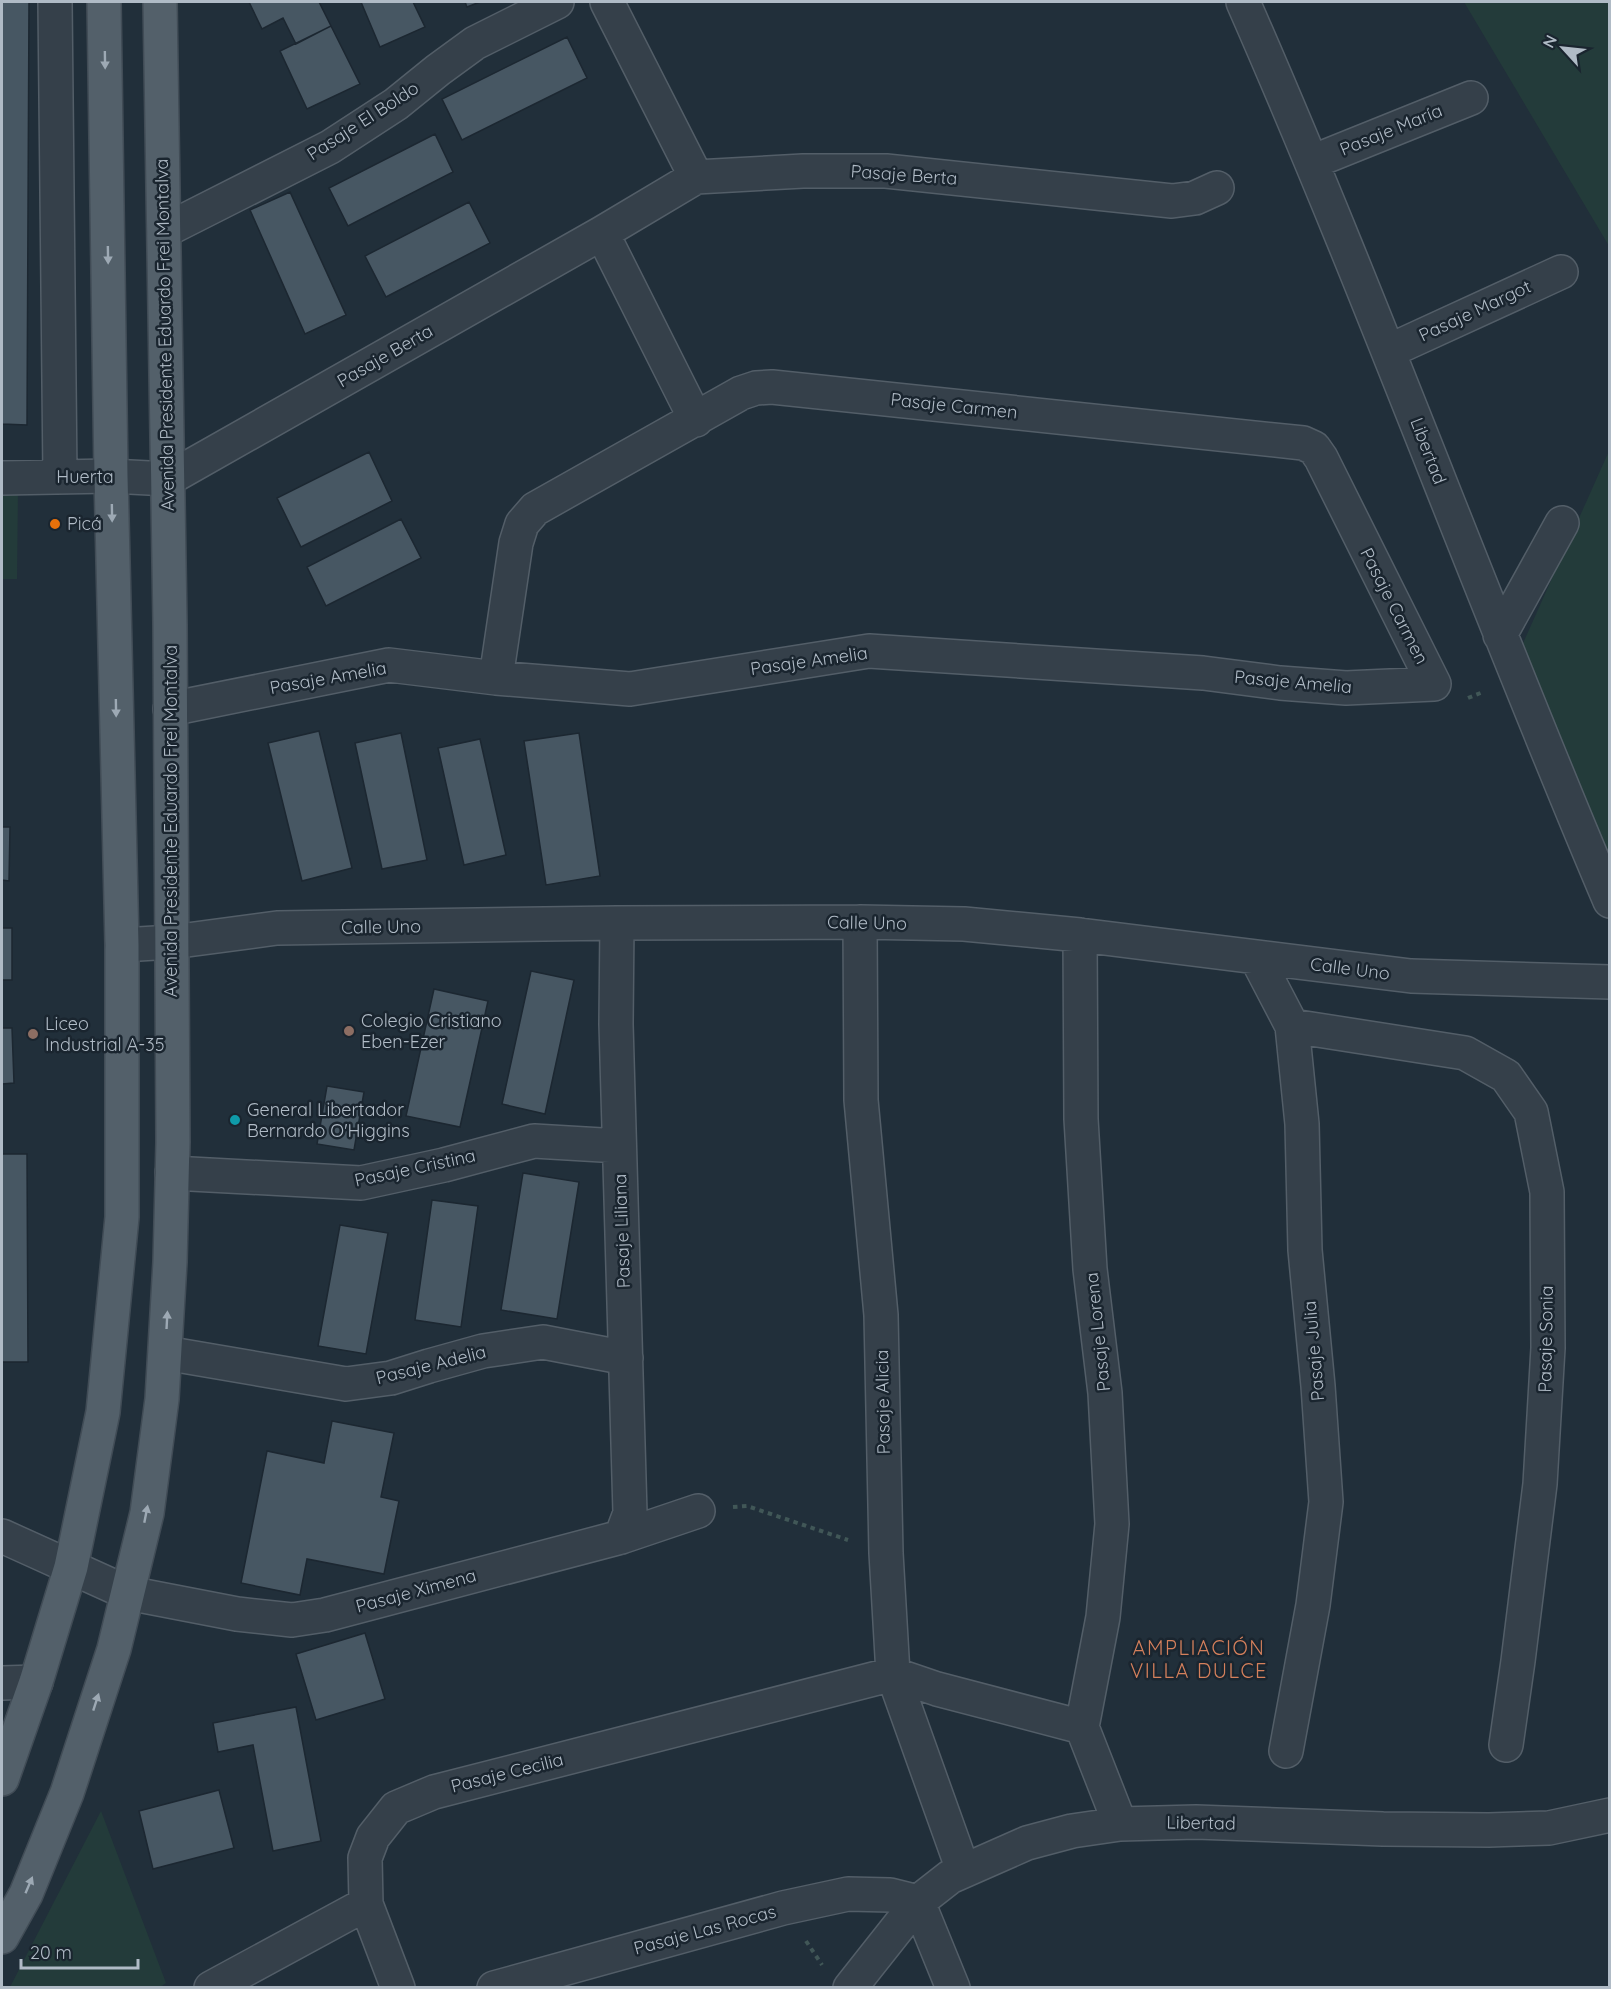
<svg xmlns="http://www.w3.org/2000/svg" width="1611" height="1989" font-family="Quicksand,sans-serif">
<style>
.green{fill:#233b3a}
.building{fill:#475763;stroke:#1c2731;stroke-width:1.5}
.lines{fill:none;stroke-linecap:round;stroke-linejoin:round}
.minor-casing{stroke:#535e68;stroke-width:36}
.major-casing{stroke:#414c56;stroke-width:36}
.path{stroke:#415757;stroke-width:4;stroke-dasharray:4.5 4.5;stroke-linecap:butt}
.minor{stroke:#35404a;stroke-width:33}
.major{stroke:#53606a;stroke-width:33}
.oneway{fill:#9da9b4}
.food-dot{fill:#e8710a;stroke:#1a252f;stroke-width:2}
.education-dot{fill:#8d6e63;stroke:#1a252f;stroke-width:2}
.culture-dot{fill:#0f9aa8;stroke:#1a252f;stroke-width:2}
.labels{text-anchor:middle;stroke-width:5;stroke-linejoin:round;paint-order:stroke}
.street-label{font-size:18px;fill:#b0bbc6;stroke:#1a252f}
.poi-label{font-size:18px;fill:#b0bbc6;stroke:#1a252f;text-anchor:start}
.neighbourhood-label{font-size:20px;letter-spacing:1.5px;fill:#d5805c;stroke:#1a252f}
</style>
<rect width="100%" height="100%" fill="#212f3a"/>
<path class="green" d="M1464 2H1609V246Z
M1609 451V881L1520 650Z
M18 490 17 579H2V491Z
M101 1811 166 1983 159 1988 10 1987Z"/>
<path class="building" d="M2 2H29L27 425 2 424Z
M249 2H319L331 26 296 44 283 18 262 29Z
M361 2H413L425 27 380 47Z
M465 2H480L467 7Z
M331 26 360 84 307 109 280 51Z
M567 37 587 78 462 140 442 99Z
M435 134 453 172 348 226 329 188Z
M290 192 346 315 305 334 250 210Z
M469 202 490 243 386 297 365 256Z
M369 452 392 501 301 547 277 498Z
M401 519 421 558 326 606 307 567Z
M319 731 352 868 302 881 268 743Z
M401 733 427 860 382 869 355 743Z
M579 733 600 876 546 885 524 741Z
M480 739 506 855 464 865 438 748Z
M2 827H10L9 881 2 880Z
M2 928H12V980H2Z
M531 971 574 980 545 1114 502 1104Z
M434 989 488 1001 460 1127 406 1116Z
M2 1028H12L14 1083 2 1084Z
M327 1086 364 1092 354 1150 317 1144Z
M2 1154H27L28 1362H2Z
M523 1173 579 1182 557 1319 501 1310Z
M432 1200 478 1206 461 1327 415 1320Z
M340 1225 388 1233 366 1354 318 1346Z
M332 1421 394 1433 381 1497 399 1501 384 1574 307 1559 300 1595 241 1583 267 1451 324 1463Z
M365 1633 385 1699 316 1720 296 1654Z
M296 1707 321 1841 273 1851 253 1745 218 1752 213 1723Z
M219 1790 234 1848 153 1869 139 1811Z"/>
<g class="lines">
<defs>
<path id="minor" d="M55 2 60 477
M607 2 696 177
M1243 2C1373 298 1483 603 1610 901
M1312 162 1471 98
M164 231 330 147 396 104 438 70 475 43 557 2
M602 233 696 420
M1389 351 1561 272
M2 478 111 476 168 479 602 233 696 177 803 171H886L1172 201 1195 198 1217 188
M1500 635 1562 523
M170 709 389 665 496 678 630 689 869 651 1203 673 1280 683 1346 688 1434 684 1321 458 1314 448 1303 443 772 387 756 388 741 393 535 509 522 524 516 543 496 678
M860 922 861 1100 881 1315 886 1553 893 1674 963 1870
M617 923 616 1024 630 1513 621 1537
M122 945 172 942 277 928 617 923 860 922 964 924 1080 935 1411 976 1610 982
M1256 957 1292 1026 1302 1124 1305 1250 1318 1386 1326 1502 1313 1605 1286 1751
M1292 1026 1465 1053 1506 1076 1531 1112 1547 1192 1548 1348 1540 1484 1518 1661 1506 1745
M172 1173 361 1183 444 1165 534 1141 619 1146
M165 1353 346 1384 391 1378 429 1366 483 1351 543 1342 626 1358
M2 1536 128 1593 237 1614 292 1620 325 1615 621 1537 698 1511
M2 1683 36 1682
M1082 1727 1120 1824
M211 1988 366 1904
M398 1988 366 1904 365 1858 373 1837 396 1808 434 1792 893 1674 937 1689 1082 1727 1103 1617 1112 1524 1105 1393 1090 1269 1081 1119 1080 935
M494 1988 783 1908 848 1894 890 1895 918 1902 953 1988
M850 1988 918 1902 950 1877 1027 1843 1072 1831 1120 1824 1196 1822 1383 1829 1489 1830 1549 1828 1610 1815"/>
<path id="major" d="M2 1779 36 1682 71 1567 103 1412 122 1217V945L111 476 104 2
M2 1937 26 1894 67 1793 114 1649 147 1513 162 1399 170 1262 173 1142 170 624 160 2"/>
</defs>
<use href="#minor" class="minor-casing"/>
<use href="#major" class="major-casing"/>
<path class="path" d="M1468 698 1483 692
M733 1507 747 1506 848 1540
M806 1941 822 1965"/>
<use href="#minor" class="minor"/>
<use href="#major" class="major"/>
</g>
<defs><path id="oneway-solid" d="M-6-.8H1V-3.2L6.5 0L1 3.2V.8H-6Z" transform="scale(1.5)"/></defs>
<g class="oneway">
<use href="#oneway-solid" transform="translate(105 60) rotate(89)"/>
<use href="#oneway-solid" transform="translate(108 255) rotate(89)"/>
<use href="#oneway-solid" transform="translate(112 513) rotate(89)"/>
<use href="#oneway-solid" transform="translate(116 708) rotate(89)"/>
<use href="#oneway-solid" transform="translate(167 1320) rotate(-87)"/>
<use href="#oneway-solid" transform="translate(146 1514) rotate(-79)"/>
<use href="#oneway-solid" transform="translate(96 1702) rotate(-72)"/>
<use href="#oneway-solid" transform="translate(29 1885) rotate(-67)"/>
</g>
<circle class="food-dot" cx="55" cy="524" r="6"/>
<g class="education-dot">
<circle cx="349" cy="1031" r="6"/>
<circle cx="33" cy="1034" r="6"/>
</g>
<circle class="culture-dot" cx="235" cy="1120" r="6"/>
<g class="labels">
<g class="street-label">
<text transform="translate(363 121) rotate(-33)" y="6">Pasaje El Boldo</text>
<text transform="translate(1391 130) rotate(-22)" y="6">Pasaje María</text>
<text transform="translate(904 175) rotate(4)" y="6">Pasaje Berta</text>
<text transform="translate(1475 311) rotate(-25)" y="6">Pasaje Margot</text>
<text transform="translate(165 335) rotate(-91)" y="6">Avenida Presidente Eduardo Frei Montalva</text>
<text transform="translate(385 356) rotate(-30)" y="6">Pasaje Berta</text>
<text transform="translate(954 406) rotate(6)" y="6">Pasaje Carmen</text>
<text transform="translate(1428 451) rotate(69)" y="6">Libertad</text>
<text x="85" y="483">Huerta</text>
<text transform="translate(1394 606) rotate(63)" y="6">Pasaje Carmen</text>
<text transform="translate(809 661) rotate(-8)" y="6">Pasaje Amelia</text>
<text transform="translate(328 678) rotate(-10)" y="6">Pasaje Amelia</text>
<text transform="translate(1293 682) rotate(5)" y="6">Pasaje Amelia</text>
<text transform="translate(171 821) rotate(-90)" y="6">Avenida Presidente Eduardo Frei Montalva</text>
<text transform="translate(867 923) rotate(1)" y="6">Calle Uno</text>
<text transform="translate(381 927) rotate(-1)" y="6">Calle Uno</text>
<text transform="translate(1350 969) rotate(7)" y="6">Calle Uno</text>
<text transform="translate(415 1168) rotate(-12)" y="6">Pasaje Cristina</text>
<text transform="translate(622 1231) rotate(-92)" y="6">Pasaje Liliana</text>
<text transform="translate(1098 1332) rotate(-96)" y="6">Pasaje Lorena</text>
<text transform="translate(1546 1339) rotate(-89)" y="6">Pasaje Sonia</text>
<text transform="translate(1314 1351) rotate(-95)" y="6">Pasaje Julia</text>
<text transform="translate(431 1365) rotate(-14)" y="6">Pasaje Adelia</text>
<text transform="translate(883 1402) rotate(-91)" y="6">Pasaje Alicia</text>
<text transform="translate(416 1591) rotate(-15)" y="6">Pasaje Ximena</text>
<text transform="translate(507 1773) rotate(-14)" y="6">Pasaje Cecilia</text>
<text transform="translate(1201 1823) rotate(1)" y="6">Libertad</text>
<text transform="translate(705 1930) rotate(-15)" y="6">Pasaje Las Rocas</text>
</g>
<g class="poi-label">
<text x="67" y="530">Picá</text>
<text x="361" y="1027">Colegio Cristiano<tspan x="361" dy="21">Eben-Ezer</tspan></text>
<text x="45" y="1030">Liceo<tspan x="45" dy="21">Industrial A-35</tspan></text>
<text x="247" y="1116">General Libertador<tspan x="247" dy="21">Bernardo O'Higgins</tspan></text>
</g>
<g class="neighbourhood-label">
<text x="1199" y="1655">AMPLIACIÓN<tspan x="1199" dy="23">VILLA DULCE</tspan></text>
</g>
</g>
<rect width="1611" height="1989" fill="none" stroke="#b0bbc6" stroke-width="6"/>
<g transform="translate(1563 48) rotate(297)" stroke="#1a252f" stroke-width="4.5" paint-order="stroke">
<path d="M0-4.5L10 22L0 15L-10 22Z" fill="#b0bbc6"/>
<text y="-9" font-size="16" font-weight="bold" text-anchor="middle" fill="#b0bbc6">N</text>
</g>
<path d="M21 1959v9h117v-9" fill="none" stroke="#b0bbc6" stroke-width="3"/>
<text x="30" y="1959" font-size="18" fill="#b0bbc6" stroke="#1a252f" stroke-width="4.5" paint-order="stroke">20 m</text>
</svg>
